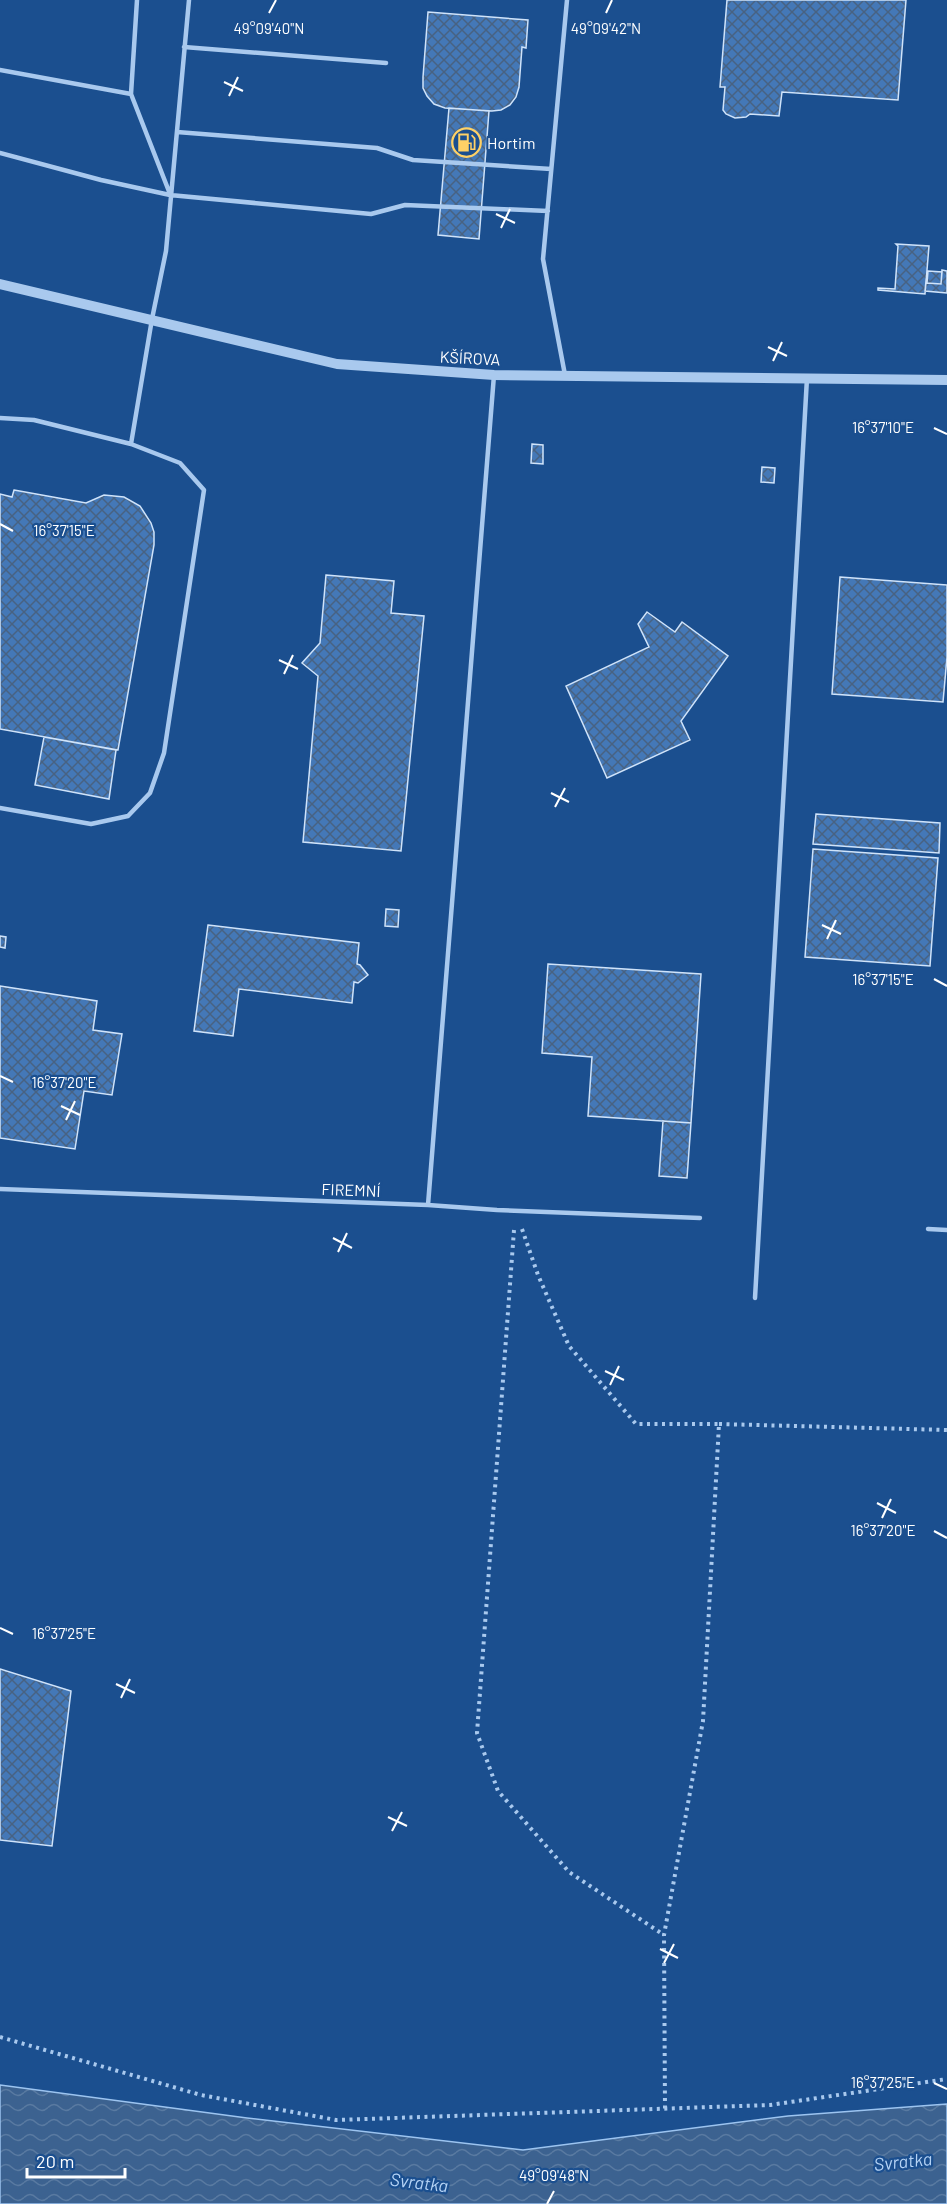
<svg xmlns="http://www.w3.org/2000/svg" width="947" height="2204" font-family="Barlow,sans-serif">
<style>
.water{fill:url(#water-waves);stroke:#9cc4f0;stroke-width:1.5}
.building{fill:url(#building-cross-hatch);stroke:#cfe3fa;stroke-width:1.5}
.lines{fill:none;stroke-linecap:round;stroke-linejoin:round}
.path{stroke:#a9c9ee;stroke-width:4;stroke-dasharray:3 4.5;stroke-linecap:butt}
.service{stroke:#a9c9ee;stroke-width:4.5}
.tertiary{stroke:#a9c9ee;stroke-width:10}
.ticks{fill:none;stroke:#fff;stroke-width:2}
.labels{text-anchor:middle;stroke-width:4.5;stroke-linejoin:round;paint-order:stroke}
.poi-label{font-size:16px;fill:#fff;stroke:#1b4f8f;text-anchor:start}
.street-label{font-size:16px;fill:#fff;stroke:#1b4f8f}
.water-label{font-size:18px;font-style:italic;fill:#b5d3f5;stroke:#1b4f8f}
.ticks-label{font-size:15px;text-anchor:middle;fill:#fff;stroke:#1b4f8f;stroke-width:4.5;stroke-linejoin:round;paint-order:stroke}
</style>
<defs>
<pattern id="water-waves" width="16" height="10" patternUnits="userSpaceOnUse" patternTransform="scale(1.5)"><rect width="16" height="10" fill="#3c6290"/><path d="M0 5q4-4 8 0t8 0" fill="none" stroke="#597aa1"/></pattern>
<pattern id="building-cross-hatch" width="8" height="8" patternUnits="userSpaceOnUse" patternTransform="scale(1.5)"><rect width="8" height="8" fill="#4478b7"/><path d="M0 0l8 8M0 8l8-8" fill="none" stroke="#486282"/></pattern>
</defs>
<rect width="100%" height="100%" fill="#1b4f8f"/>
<path class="water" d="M0 2085 247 2118 523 2150 788 2116 947 2104V2204H0Z"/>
<path class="building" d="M727 0H906L898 100 782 92 779 116 750 114 746 117 735 118 726 114 723 110 725 87H720Z
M428 12 528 20 526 48 522 47 519 87 516 97 510 105 501 110 492 111 445 108 434 104 427 96 423 88V77Z
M449 108 489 111 479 239 438 235Z
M896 244 929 246 925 294 878 290V288L895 289 898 246Z
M942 270 947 271V293L925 291 926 281 927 283 941 284Z
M928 271 942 272 941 284 927 283Z
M532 444 543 445V464L531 463Z
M762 467 775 468 774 483 761 482Z
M14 490 86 503 104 495 124 497 140 506 151 523 154 532V545L118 750 0 729V494L12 497Z
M326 575 394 581 391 613 424 616 401 851 303 842 318 676 302 663 320 643Z
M840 577 947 585V657L943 702 832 694Z
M647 612 675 632 682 622 728 656 681 721 690 740 607 778 566 686 649 647 638 624Z
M44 737 116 750 109 799 35 785Z
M816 814 940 823 939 853 813 844Z
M813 849 938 858 930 966 805 957Z
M386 909 399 910 398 927 385 926Z
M208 925 359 943 357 964 360 965 368 975 358 983 354 982 352 1003 239 989 233 1036 194 1031Z
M0 936 6 937 5 948 0 947Z
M548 964 701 974 691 1123 588 1116 592 1057 542 1053Z
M0 986 97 1001 93 1030 122 1034 112 1095 84 1091 75 1149 0 1138Z
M663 1121 691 1123 687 1178 659 1176Z
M0 1669 71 1691 52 1846 0 1840Z"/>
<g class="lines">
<path class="path" d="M522 1229 538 1275 569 1346 636 1424H719L703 1721 664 1935 665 2109
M514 1230 477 1733 498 1791 569 1872 664 1935
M719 1424 947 1430
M0 2037 201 2095 336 2120 770 2105 947 2079"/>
<path class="service" d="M137 0 131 94 170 194
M184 47 386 63
M0 70 131 94
M177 132 377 148 413 160 551 169
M0 153 101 180 170 195 371 214 405 205 548 211
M565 375 543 259 567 0
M0 418 34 420 131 444 180 463 204 490 164 753 150 793 128 816 91 824 0 808
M131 444 152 319 166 251 189 0
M0 1189 428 1205 497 1210 700 1218
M428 1205 494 375
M928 1229 947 1230
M755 1298 807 378"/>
<path class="tertiary" d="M0 284 337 364 494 375 947 380"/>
</g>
<path class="ticks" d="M269 13 276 0M606 13 612 0M224 82 243 91M229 96 238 77M496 214 515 223M501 228 510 209M768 347 787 356M773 361 782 342M934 428 947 434M0 524 13 531M279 660 298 669M284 674 293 655M551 793 569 802M555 807 565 788M822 925 841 934M827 939 836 920M934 979 947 986M0 1076 13 1082M61 1106 80 1115M66 1120 75 1101M333 1238 352 1248M338 1252 347 1233M605 1371 624 1380M610 1385 619 1366M877 1503 896 1513M882 1518 891 1499M934 1531 947 1538M0 1628 13 1634M116 1684 135 1693M121 1698 130 1679M388 1817 407 1826M392 1831 402 1812M660 1949 678 1958M664 1963 674 1944M934 2083 947 2089M547 2204 554 2191"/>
<defs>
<symbol id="fuel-ring" viewBox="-11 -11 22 22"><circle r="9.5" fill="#1b4f8f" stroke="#ffd166" stroke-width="1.5"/><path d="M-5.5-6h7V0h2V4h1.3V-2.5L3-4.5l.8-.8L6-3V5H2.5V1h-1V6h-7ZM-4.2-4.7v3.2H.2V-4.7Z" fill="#ffd166"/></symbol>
</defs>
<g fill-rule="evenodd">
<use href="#fuel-ring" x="450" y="126" width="33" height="33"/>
</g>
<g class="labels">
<g class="poi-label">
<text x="487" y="149">Hortim</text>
</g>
<g class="street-label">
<text transform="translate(470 358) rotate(3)" y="6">KŠÍROVA</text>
<text transform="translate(351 1190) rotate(2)" y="6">FIREMNÍ</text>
</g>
<g class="water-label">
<text transform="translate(903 2162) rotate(-6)" y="6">Svratka</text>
<text transform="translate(419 2183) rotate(7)" y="6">Svratka</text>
</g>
</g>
<g class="ticks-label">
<text x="269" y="34">49°09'40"N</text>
<text x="606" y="34">49°09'42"N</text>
<text x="883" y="433">16°37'10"E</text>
<text x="64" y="536">16°37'15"E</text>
<text x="883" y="985">16°37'15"E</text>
<text x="64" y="1088">16°37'20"E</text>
<text x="883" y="1536">16°37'20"E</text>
<text x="64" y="1639">16°37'25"E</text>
<text x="883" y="2088">16°37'25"E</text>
<text x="554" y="2181">49°09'48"N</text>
</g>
<path d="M27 2168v9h98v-9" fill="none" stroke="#ffffff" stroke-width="3"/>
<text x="36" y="2168" font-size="18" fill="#ffffff" stroke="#1b4f8f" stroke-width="4.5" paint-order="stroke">20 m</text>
</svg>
